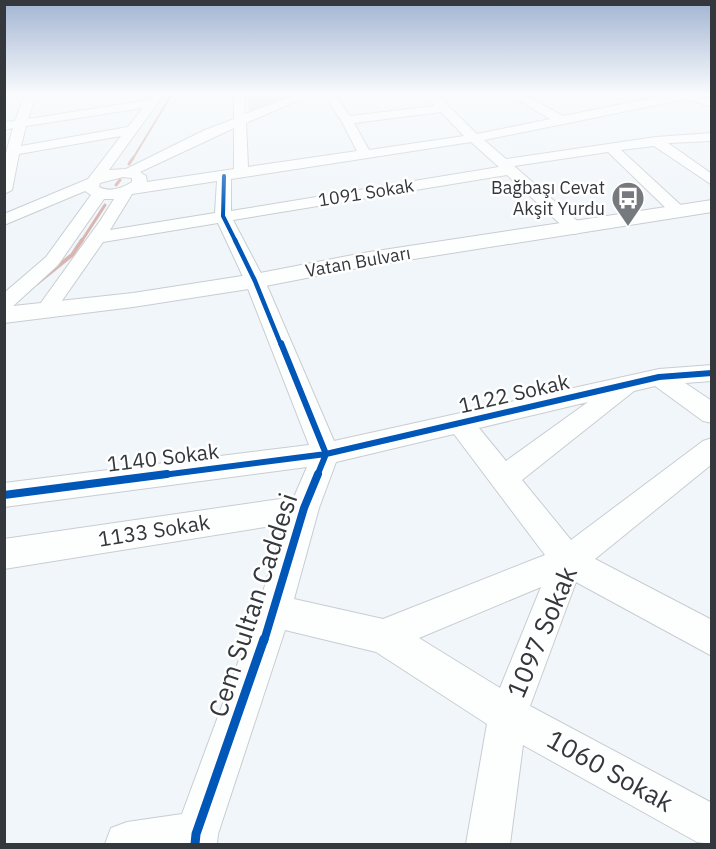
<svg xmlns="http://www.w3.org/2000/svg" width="716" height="849" font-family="'IBM Plex Sans',sans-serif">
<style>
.green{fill:#efdcdb}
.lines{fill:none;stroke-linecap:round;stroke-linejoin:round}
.stream-far2{stroke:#d9b5b1;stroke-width:2}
.stream-far1{stroke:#d9b5b1;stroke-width:3}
.stream{stroke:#d9b5b1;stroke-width:4}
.minor-casing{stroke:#c9cdd1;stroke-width:2}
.major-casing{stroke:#c9cdd1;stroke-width:2}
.minor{fill:#fdfefe;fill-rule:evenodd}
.major{fill:#fdfefe;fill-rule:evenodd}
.cycleway-far4-casing{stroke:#fff;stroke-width:6}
.cycleway-far3-casing{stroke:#fff;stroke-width:8}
.cycleway-far2-casing{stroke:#fff;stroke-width:10}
.cycleway-far1-casing{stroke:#fff;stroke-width:11}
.cycleway-casing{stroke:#fff;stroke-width:13}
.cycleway-far4{stroke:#0057b8;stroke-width:4}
.cycleway-far3{stroke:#0057b8;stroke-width:4.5}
.cycleway-far2{stroke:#0057b8;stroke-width:6}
.cycleway-far1{stroke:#0057b8;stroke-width:8}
.cycleway{stroke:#0057b8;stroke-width:9}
.labels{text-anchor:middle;stroke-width:5;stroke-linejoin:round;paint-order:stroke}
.far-poi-label{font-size:18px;fill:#34383c;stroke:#fff;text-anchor:end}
.far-street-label{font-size:18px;fill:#34383c;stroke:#fff}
.street-label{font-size:21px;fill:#34383c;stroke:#fff}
.near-street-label{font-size:26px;fill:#34383c;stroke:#fff}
</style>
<rect width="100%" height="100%" fill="#f1f6fa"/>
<path class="green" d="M247 94H298L253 111 249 110Z"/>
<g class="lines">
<path class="stream-far2" d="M132 160 172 94"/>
<path class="stream-far1" d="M129 164 133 158
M116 185 120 180
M81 242 105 205"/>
<path class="stream" d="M36 284 72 255 82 240"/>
<defs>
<path id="minor" d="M4 94H18L4 99Z
M25 94H36L28 119 149 100 153 94H164L109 170 126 169 205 130 234 119V94H244L245 114 298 94H313L246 123 248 167 357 151 341 120 323 94H334L350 116 435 106 425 94H436L477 134 550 119 508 94H522L563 116 674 94H697L712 100V107L686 99 484 140 506 159 656 137 712 133V141L668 143 712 174V185L654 146 621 150 685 209 687 212 685 215H673L608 152 514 166 582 225 584 229 576 234 570 233 507 175 233 220 265 281 334 441 659 369 712 365V381L685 383 712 401V423L703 421 655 386 634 391 522 480 571 540 703 441 712 438V464L595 559 712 620V656L576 582 530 706 712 803V844L697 842 523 745 510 844H466L487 724 376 652 285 630 218 834 217 844H105L111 828 127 822 182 814 257 611 284 524 4 569V539L294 497 307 467 4 507V483L309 445 245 281 218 223 103 242 52 315 45 317 38 315 35 311 100 221 114 199H104L58 265 11 308 4 310V293L46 257 91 195 85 191 4 225V214L88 179 121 136 19 154 12 190 4 194V160L13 128 4 130V122L15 121ZM143 108 128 127 21 146 26 126ZM441 112 464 136 369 150 354 123ZM234 128V169L147 182 146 176 140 172ZM471 142 499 167 231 211V179ZM123 177 132 178V182C122 188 110 193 99 187L100 183ZM217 181 215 213 110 230 132 194ZM588 402 506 461 479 428ZM454 434 545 555 383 619 294 599 319 508 336 462ZM541 587 500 688 419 638Z"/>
<path id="major" d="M712 200V212L363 267 255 288 133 307 4 323V307L133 293 255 274 363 253Z"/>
</defs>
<use href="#minor" class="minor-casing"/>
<use href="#major" class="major-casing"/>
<use href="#minor" class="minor"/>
<use href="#major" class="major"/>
<defs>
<path id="cycleway-far4" d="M224 176 223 216 236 242"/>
<path id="cycleway-far3" d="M235 240 255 281 281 345"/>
<path id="cycleway-far2" d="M281 343 326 454 317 476
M155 476 326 454 659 377 712 373"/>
<path id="cycleway-far1" d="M4 495 167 474
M264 641 304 508 318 474"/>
<path id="cycleway" d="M195 844 196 834 264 639"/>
</defs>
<use href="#cycleway-far4" class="cycleway-far4-casing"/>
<use href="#cycleway-far3" class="cycleway-far3-casing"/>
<use href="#cycleway-far2" class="cycleway-far2-casing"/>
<use href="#cycleway-far1" class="cycleway-far1-casing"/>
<use href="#cycleway" class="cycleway-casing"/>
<use href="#cycleway-far4" class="cycleway-far4"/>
<use href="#cycleway-far3" class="cycleway-far3"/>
<use href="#cycleway-far2" class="cycleway-far2"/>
<use href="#cycleway-far1" class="cycleway-far1"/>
<use href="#cycleway" class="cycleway"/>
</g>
<linearGradient id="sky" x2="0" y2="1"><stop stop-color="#a2b4d2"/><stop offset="0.44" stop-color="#f9fbfd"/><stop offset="1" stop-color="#f9fbfd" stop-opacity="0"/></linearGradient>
<rect width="716" height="213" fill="url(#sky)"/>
<defs>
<symbol id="bus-pin" viewBox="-11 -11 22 30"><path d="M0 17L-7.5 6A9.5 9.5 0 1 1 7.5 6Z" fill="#767a7e" stroke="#fff"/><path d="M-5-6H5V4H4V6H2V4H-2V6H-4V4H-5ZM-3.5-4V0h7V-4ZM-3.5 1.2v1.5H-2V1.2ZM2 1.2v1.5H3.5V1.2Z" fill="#fff"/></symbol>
</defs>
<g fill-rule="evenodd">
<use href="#bus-pin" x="609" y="179" width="38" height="52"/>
</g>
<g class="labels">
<g class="far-poi-label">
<text x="605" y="194">Bağbaşı Cevat<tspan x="605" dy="21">Akşit Yurdu</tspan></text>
</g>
<g class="far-street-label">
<text transform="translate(366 193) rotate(-9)" y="6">1091 Sokak</text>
<text transform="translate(358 262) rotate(-10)" y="6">Vatan Bulvarı</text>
</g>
<g class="street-label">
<text transform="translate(514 394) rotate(-13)" y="7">1122 Sokak</text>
<text transform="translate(163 458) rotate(-7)" y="7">1140 Sokak</text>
<text transform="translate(154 531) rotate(-9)" y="7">1133 Sokak</text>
</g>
<g class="near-street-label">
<text transform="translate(253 605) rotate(-72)" y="9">Cem Sultan Caddesi</text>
<text transform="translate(542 632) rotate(-67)" y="9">1097 Sokak</text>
<text transform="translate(610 771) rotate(29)" y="9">1060 Sokak</text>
</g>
</g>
<rect width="716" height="849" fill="none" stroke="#34383c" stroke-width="12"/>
</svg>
